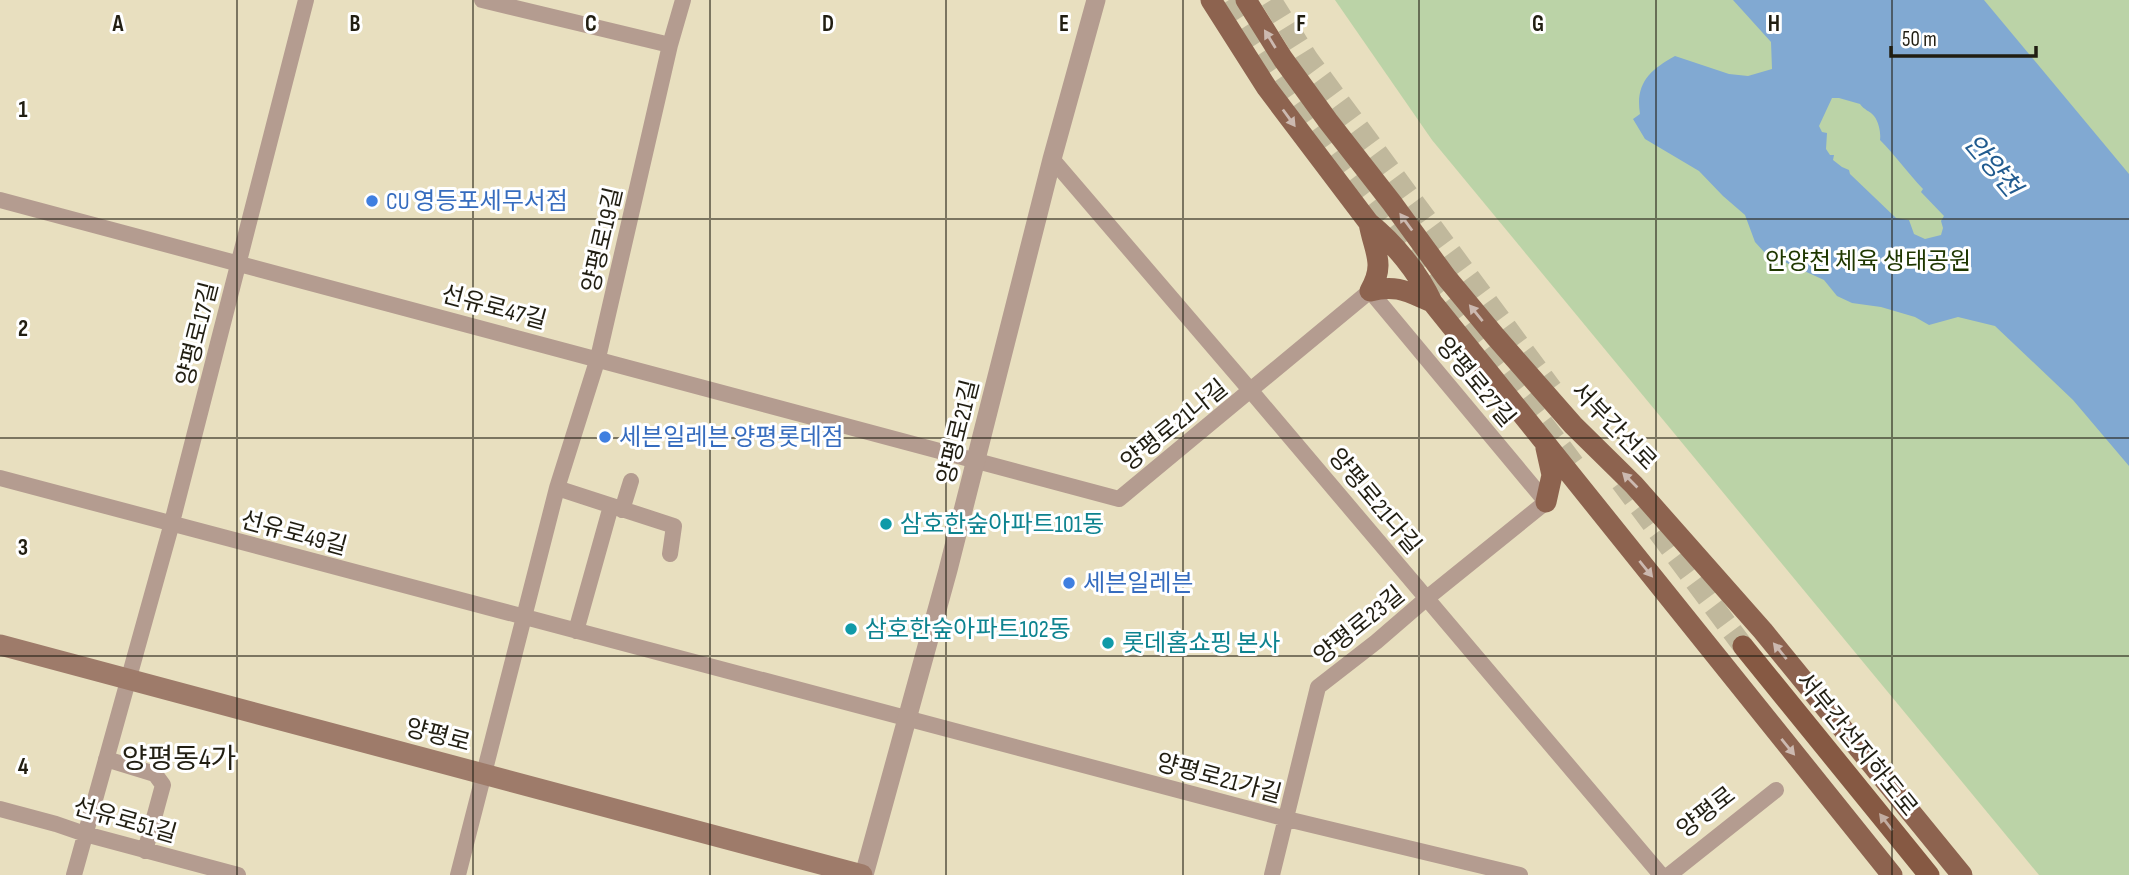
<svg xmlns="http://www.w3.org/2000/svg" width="2129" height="875" font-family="'Sofia Sans Condensed','Noto Sans KR',sans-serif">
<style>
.green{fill:#bbd3a7}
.water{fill:#81a9d2;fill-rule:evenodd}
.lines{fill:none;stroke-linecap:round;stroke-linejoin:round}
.trunk-tunnel{stroke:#c0b89c;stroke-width:21;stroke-dasharray:21 10;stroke-linecap:butt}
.minor{stroke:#b49c90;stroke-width:16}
.tertiary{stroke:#b49c90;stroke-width:19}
.secondary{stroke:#9e7b6a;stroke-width:21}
.primary{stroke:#8d634f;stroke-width:21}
.trunk{stroke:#865943;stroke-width:21}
.oneway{fill:#ccb9b0}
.oneway2{fill:#c2aca1}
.grid{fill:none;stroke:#211e12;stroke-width:2;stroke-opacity:0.55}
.shop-dot{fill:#3f7fe0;stroke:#fff;stroke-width:2.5}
.culture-dot{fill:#0f9aa8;stroke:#fff;stroke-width:2.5}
.labels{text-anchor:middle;stroke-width:6;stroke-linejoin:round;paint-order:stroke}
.shop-label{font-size:24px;fill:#366cbe;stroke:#fff;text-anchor:start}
.street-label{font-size:24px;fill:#211e12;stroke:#fff}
.park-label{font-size:24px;fill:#1f3700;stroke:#fff}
.culture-label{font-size:24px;fill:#0d838f;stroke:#fff;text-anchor:start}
.water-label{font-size:26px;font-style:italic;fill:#215b8f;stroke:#fff}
.quarter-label{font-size:28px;fill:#211e12;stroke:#fff}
.grid-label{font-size:23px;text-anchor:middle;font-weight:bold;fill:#211e12;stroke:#fff;stroke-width:6;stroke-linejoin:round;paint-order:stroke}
</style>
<rect width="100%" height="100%" fill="#e8dfbf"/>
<path class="green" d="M1335 0H2129V875H2039L1432 140Z"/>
<path class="water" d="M1733 0H1984L2129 174V466L2073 400 1995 326 1958 317 1929 325 1915 317 1881 307 1852 303 1837 296 1824 280 1765 253 1755 242 1745 215 1723 196 1699 171 1645 139 1633 119 1640 114C1635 83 1650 70 1675 56L1729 74 1748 76 1772 69 1771 42ZM1832 98H1839L1860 104C1864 110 1870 111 1874 116 1879 122 1881 134 1880 140 1895 155 1908 173 1923 189L1921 192 1944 216 1941 221 1943 228 1941 235 1925 239 1914 234 1909 220 1896 218 1850 174 1849 170 1842 167 1833 160 1834 155H1830L1826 149 1827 133 1822 132 1819 126Z"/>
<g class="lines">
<path class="trunk-tunnel" d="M1229 0C1330 164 1458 310 1574 464
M1271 0 1308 59 1552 389
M1621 482 1743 646"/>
<path class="minor" d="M482 0 670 45
M1052 159 1251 391 1661 875
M0 200 1119 499 1370 291 1546 502 1427 598 1376 642 1318 687 1272 875
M0 478 1287 819 1520 875
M557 488 674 526 670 554
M622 510 631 481
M576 631 611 506
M106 759 155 774 163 785 145 851
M0 809 56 824 85 834 238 875
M74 875 170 530 306 0
M458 875 557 488 598 358 670 45 683 0
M1669 875 1776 790"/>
<path class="tertiary" d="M864 875 948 570 1052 159 1096 0"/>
<path class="secondary" d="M0 645 862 875"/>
<path class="primary" d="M1211 0 1267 88 1369 223C1394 243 1418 272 1432 302L1892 875
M1246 0 1283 59 1328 121 1392 203 1446 277 1495 336 1573 425 1634 485 1763 631 1962 875
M1369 223C1374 252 1386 263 1370 291
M1370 291C1397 284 1408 292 1432 302
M1546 448 1552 475 1546 502"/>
<path class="trunk" d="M1743 646 1929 875"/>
</g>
<defs><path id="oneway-solid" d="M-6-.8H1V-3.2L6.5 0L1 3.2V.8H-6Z" transform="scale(1.75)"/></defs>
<g class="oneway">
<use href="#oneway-solid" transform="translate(1270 39) rotate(-122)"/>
<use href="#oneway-solid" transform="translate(1289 118) rotate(54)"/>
<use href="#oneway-solid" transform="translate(1406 222) rotate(-126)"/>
<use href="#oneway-solid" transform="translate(1476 313) rotate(-129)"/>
<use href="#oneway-solid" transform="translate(1630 480) rotate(-135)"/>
<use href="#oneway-solid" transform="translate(1646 569) rotate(51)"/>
<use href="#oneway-solid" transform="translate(1780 651) rotate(-129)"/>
<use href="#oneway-solid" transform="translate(1788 747) rotate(51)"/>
</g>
<use class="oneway2" href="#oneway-solid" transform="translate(1886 822) rotate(-128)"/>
<path class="grid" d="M237 0V875M473 0V875M710 0V875M946 0V875M1183 0V875M1419 0V875M1656 0V875M1892 0V875M0 219H2129M0 438H2129M0 656H2129"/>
<g class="shop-dot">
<circle cx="372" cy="201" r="7"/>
<circle cx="605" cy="437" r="7"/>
<circle cx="1069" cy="583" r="7"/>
</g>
<g class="culture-dot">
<circle cx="886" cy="524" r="7"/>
<circle cx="851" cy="629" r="7"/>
<circle cx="1108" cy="643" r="7"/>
</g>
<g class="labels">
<g class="shop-label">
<text x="386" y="209">CU 영등포세무서점</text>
<text x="619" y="445">세븐일레븐 양평롯데점</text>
<text x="1083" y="591">세븐일레븐</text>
</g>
<g class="street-label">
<text transform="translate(602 240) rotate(-77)" y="8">양평로19길</text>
<text transform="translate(494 307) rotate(15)" y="8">선유로47길</text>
<text transform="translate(197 334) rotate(-76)" y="8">양평로17길</text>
<text transform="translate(1476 382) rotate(50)" y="8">양평로27길</text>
<text transform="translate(1174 425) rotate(-39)" y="8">양평로21나길</text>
<text transform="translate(1614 426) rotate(46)" y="8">서부간선로</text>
<text transform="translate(958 432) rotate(-76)" y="8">양평로21길</text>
<text transform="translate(1375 501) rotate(50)" y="8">양평로21다길</text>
<text transform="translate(294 533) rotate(15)" y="8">선유로49길</text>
<text transform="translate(1359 625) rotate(-39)" y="8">양평로23길</text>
<text transform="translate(438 735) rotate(15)" y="8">양평로</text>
<text transform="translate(1857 744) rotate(51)" y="8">서부간선지하도로</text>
<text transform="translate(1219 778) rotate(15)" y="8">양평로21가길</text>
<text transform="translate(1706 812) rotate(-38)" y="8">양평로</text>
<text transform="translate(125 820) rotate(16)" y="8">선유로51길</text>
</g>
<g class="park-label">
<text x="1868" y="269">안양천 체육 생태공원</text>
</g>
<g class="culture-label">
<text x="900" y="532">삼호한숲아파트101동</text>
<text x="865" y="637">삼호한숲아파트102동</text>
<text x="1122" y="651">롯데홈쇼핑 본사</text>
</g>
<g class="water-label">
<text transform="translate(1993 165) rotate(50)" y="9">안양천</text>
</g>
<g class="quarter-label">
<text x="179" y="768">양평동4가</text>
</g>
</g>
<g class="grid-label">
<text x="118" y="31">A</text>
<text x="355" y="31">B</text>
<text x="591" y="31">C</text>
<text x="828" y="31">D</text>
<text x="1064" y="31">E</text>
<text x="1301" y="31">F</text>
<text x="1538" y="31">G</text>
<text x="1774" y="31">H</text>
<text x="23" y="117">1</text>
<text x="23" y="336">2</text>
<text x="23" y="555">3</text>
<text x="23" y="774">4</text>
</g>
<path d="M1891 46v10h145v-10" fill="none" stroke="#211e12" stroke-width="3.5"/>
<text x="1902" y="46" font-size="21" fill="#211e12" stroke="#ffffff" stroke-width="5" paint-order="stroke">50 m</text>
</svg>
